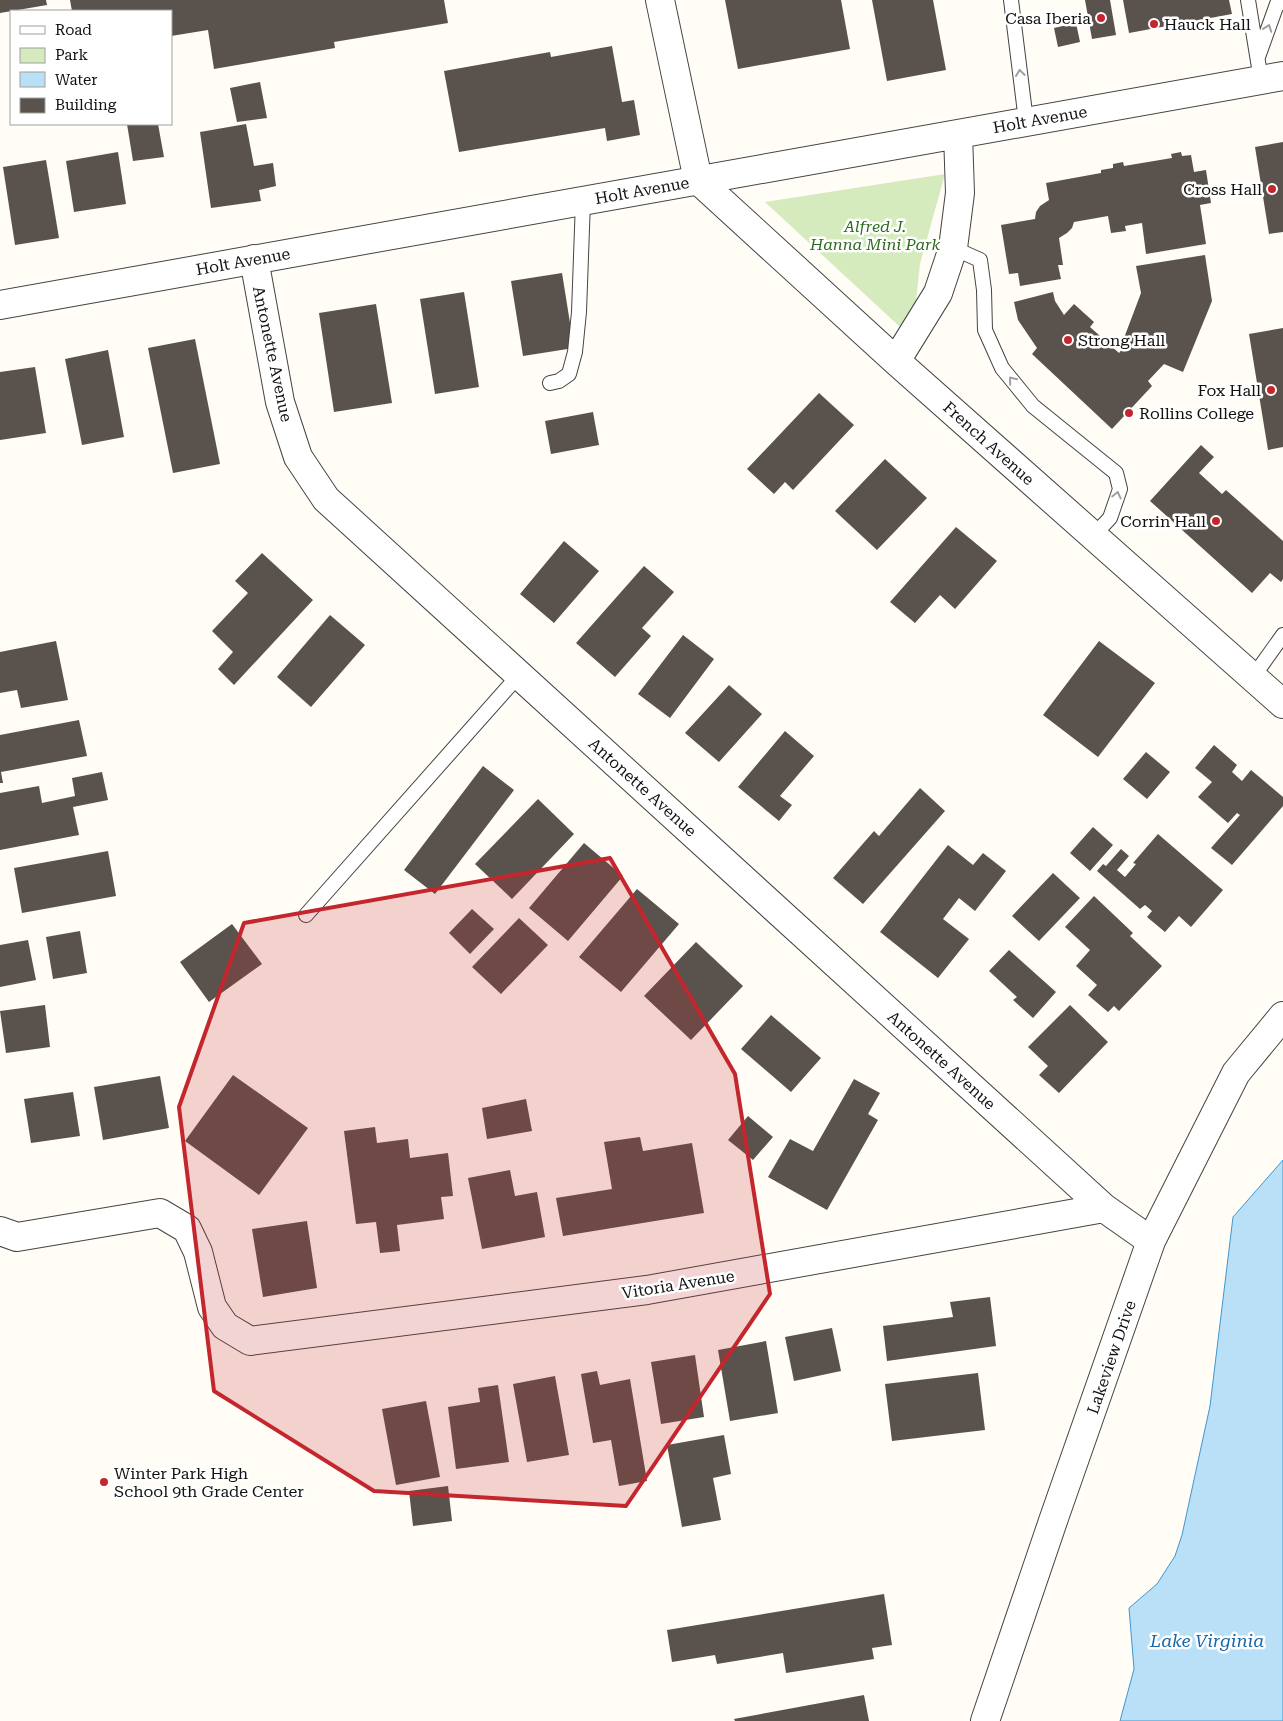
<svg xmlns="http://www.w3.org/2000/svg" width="1283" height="1721" font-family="'Roboto Serif',serif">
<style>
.green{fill:#d5ebbd}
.water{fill:#b9e0f7;stroke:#3f96cf}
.building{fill:#5a524d}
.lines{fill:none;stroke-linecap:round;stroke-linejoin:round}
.lane-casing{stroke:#444;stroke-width:16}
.street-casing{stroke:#444;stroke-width:30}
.lane{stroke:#fff;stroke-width:14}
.street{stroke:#fff;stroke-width:28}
.oneway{stroke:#a0a0a0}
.marked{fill:#c4262e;fill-opacity:0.2;stroke:#c4262e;stroke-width:4;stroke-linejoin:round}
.poi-dot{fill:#c4262e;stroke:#fff;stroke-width:2}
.labels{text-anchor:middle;stroke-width:5;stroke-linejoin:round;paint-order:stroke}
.poi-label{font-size:16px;fill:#111;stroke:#fff;text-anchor:end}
.street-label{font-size:16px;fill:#111;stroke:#fff}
.park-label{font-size:16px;font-style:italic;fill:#2f6b1f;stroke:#fff}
.water-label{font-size:18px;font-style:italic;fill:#1768a6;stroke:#fff}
</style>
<rect width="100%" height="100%" fill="#fffdf5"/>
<path class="green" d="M945 174 920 264 912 338 765 202Z"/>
<path class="water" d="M1283 1160V1721H1120L1134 1669 1129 1608 1157 1584 1175 1556 1182 1535 1210 1406 1233 1217Z"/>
<path class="building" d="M0 0H46L47 5 0 13Z
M70 0H444L448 23 334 42 335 48 214 69 208 30 171 36V11H72Z
M725 0H841L850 49 738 69Z
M872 0H933L946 70 887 81Z
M1085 0H1110L1116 35 1092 39Z
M1123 0H1229L1232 14 1129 33Z
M1076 23 1080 42 1058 47 1054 28Z
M612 46 622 102 634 100 640 135 607 141 605 128 459 152 444 71 550 52 551 57Z
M260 82 267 118 237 122 230 88Z
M127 124H158L164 157 133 161Z
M246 124 254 166 273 163 276 186 259 190 261 201 211 208 200 132Z
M1283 142V232L1269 234 1255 147Z
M118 152 126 204 74 212 66 161Z
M1181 152 1182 156 1191 155 1194 172 1206 170 1211 203 1200 205 1206 244 1146 254 1142 223 1125 226 1126 231 1111 233 1108 216 1074 222 1072 228 1067 233 1059 238 1063 265H1058L1061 279 1020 286 1018 273 1009 274 1001 225 1035 219 1036 212 1040 206 1049 200 1046 183 1101 173V170L1113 168V164L1123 162 1124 166 1172 158 1171 154Z
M46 160 59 238 15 245 3 167Z
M1205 255 1212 301 1183 372 1164 364 1148 381 1152 386 1112 429 1032 354 1037 348 1018 320 1014 302 1053 292 1055 301 1064 315 1074 304 1094 322 1090 327 1119 353 1128 342 1124 338 1141 293 1136 266Z
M562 273 574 348 523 356 511 281Z
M464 292 479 387 435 394 420 299Z
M376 304 392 403 334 412 319 313Z
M1283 328V447L1268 450 1249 334Z
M195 339 220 464 173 473 148 348Z
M108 350 124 437 82 445 65 359Z
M35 367 46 433 0 440V372Z
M819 393 854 425 793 490 785 482 774 494 747 469Z
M593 412 599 445 551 454 545 421Z
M1201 445 1214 457 1199 473 1222 494 1226 490 1283 541V579L1281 582 1270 573 1252 593 1150 501Z
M885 459 927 498 877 550 835 511Z
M956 527 997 561 955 609 940 595 915 623 890 602Z
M564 541 599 571 554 623 520 594Z
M262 553 313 600 234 685 218 669 233 652 212 631 248 593 235 581Z
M644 566 674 592 642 628 651 636 615 677 576 643Z
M330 615 365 645 311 707 277 677Z
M683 635 714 659 670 718 638 694Z
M56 641 68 700 21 708 17 690 0 693V652Z
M1099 641 1155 683 1098 757 1043 715Z
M729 685 762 714 719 762 685 733Z
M79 720 87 756 1 772 3 783H0V735Z
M785 731 814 756 780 796 792 805 779 821 738 787Z
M1214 745 1237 765 1232 772 1242 781 1251 770 1283 797V806L1232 865 1211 848 1240 815 1237 813 1228 823 1198 797 1212 782 1195 768Z
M1146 752 1170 772 1147 799 1123 779Z
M483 766 514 790 435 894 404 870Z
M102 772 108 800 73 807 79 835 0 850V793L39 786 42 803 75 796 72 778Z
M920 788 945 811 863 904 833 878 874 831 879 836Z
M538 799 574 834 512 899 475 864Z
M1093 827 1113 845 1090 871 1070 853Z
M1158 834 1223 890 1191 927 1179 916 1165 932 1147 917 1152 911 1145 905 1140 909 1097 871 1103 864 1106 866 1121 849 1129 856 1117 870 1125 877 1136 864 1133 863Z
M584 843 623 876 568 941 529 908Z
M948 845 973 865 983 853 1006 871 975 911 959 898 943 919 969 939 938 978 880 932Z
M108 851 116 896 22 913 14 868Z
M1053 873 1080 898 1039 941 1012 916Z
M637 889 679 924 621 992 579 957Z
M1094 896 1133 933 1130 936 1162 966 1119 1011 1114 1006 1108 1012 1088 995 1097 985 1076 966 1090 950 1065 927Z
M472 909 494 929 470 954 449 933Z
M519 918 548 945 501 994 472 967Z
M232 924 262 964 209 1002 180 962Z
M80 931 87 973 53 979 46 937Z
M28 940 36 980 0 987V945Z
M696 942 743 986 691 1040 644 996Z
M1009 950 1056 992 1033 1018 1013 1000 1017 997 989 971Z
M45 1005 50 1047 6 1053 0 1011Z
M1070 1005 1108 1042 1059 1093 1039 1075 1048 1066 1028 1047Z
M771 1015 821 1058 791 1092 741 1049Z
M233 1075 308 1128 259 1195 185 1141Z
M160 1076 169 1128 103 1140 94 1087Z
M854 1079 880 1093 868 1114 878 1120 827 1210 768 1177 790 1139 813 1151Z
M73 1092 80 1136 31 1143 24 1099Z
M526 1099 532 1131 487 1139 482 1108Z
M748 1116 773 1137 753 1160 728 1140Z
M375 1127 377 1143 408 1139 410 1158 448 1153 453 1196 441 1197 444 1219 397 1225 400 1251 380 1253 376 1222 356 1224 344 1131Z
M640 1137 643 1151 692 1143 704 1213 563 1236 556 1198 612 1189 604 1142Z
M510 1170 515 1196 537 1192 545 1237 482 1249 468 1178Z
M307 1221 317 1288 263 1297 252 1229Z
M990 1297 996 1346 887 1361 883 1326 953 1317 950 1302Z
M832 1328 841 1371 794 1381 785 1337Z
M766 1341 778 1413 730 1421 718 1350Z
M695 1355 704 1417 661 1424 651 1362Z
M597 1371 600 1385 630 1379 647 1481 619 1486 611 1440 593 1443 581 1374Z
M978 1373 985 1430 892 1441 885 1384Z
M555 1376 569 1455 527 1462 513 1384Z
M498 1385 509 1462 456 1469 448 1407 480 1402 478 1388Z
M426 1401 440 1477 396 1485 382 1409Z
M724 1435 731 1474 713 1478 721 1520 682 1527 667 1445Z
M448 1486 452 1521 413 1526 409 1491Z
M884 1594 892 1645 872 1648 874 1659 786 1673 783 1653 717 1664 715 1655 672 1662 667 1630Z
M864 1695 869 1721H735L734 1719Z"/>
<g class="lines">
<defs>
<path id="lane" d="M1011 0 1026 121
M1248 0 1261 80
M1258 57 1277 4 1283 3
M953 248 980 260 984 290 985 330 1002 368 1033 406 1116 473 1120 489 1110 518 1093 536
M550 383 559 381 569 374 575 352 579 312 583 201
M1253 677 1283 635
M306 915 519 675"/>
<path id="street" d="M660 0 698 180 896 361 1283 704
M254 259 280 402 298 457 326 499 1104 1208 1151 1241
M0 305 1283 76
M896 361 938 293 953 248 960 193 958 134
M0 1231 17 1237 160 1213 187 1229 198 1252 212 1307 225 1326 250 1341 647 1290 1104 1208
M985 1721 1054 1518 1151 1241 1236 1073 1283 1016"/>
</defs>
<use href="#lane" class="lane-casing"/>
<use href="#street" class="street-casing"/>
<use href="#lane" class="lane"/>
<use href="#street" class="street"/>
</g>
<defs><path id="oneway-chevron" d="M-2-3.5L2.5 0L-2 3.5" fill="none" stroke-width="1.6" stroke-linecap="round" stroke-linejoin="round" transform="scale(1.25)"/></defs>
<g class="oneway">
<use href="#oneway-chevron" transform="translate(1268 28) rotate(-70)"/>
<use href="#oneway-chevron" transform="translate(1020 73) rotate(-97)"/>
<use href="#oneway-chevron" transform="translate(1012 380) rotate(-129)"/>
<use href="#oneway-chevron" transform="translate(1117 495) rotate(-77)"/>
</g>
<path class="marked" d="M610 858 735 1074 770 1294 626 1506 374 1491 214 1391 179 1107 244 923Z"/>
<g class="poi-dot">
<circle cx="1101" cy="18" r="5"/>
<circle cx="1154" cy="24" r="5"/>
<circle cx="1272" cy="189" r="5"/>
<circle cx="1068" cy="340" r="5"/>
<circle cx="1271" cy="390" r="5"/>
<circle cx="1129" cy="413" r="5"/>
<circle cx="1216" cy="521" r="5"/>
<circle cx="104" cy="1482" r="5"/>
</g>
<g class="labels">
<g class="poi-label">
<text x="1091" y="24">Casa Iberia</text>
<text x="1164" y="30" text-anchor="start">Hauck Hall</text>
<text x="1262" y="195">Cross Hall</text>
<text x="1078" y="346" text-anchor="start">Strong Hall</text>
<text x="1261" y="396">Fox Hall</text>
<text x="1139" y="419" text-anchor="start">Rollins College</text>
<text x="1206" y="527">Corrin Hall</text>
<text x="114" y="1479" text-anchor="start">Winter Park High<tspan x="114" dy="18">School 9th Grade Center</tspan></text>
</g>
<g class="street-label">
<text transform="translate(1040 119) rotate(-10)" y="6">Holt Avenue</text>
<text transform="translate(642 190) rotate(-10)" y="6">Holt Avenue</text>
<text transform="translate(243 261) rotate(-10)" y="6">Holt Avenue</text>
<text transform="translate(273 354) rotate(78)" y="6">Antonette Avenue</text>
<text transform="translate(989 443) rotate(42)" y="6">French Avenue</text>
<text transform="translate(643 787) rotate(42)" y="6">Antonette Avenue</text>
<text transform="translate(942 1060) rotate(42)" y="6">Antonette Avenue</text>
<text transform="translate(678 1284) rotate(-9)" y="6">Vitoria Avenue</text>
<text transform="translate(1111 1357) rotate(-71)" y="6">Lakeview Drive</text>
</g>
<g class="park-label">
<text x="875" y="232">Alfred J.<tspan x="875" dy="18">Hanna Mini Park</tspan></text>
</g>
<g class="water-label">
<text x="1207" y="1647">Lake Virginia</text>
</g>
</g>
<rect x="10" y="10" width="162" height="115" fill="#ffffff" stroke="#a0a0a0"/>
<rect x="20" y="26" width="25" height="8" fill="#ffffff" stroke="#a0a0a0"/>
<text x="55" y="35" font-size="15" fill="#111111">Road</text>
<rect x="20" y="48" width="25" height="15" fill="#d5ebbd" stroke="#a0a0a0"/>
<text x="55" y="60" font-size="15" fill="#111111">Park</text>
<rect x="20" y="72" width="25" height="15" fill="#b9e0f7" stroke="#a0a0a0"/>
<text x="55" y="85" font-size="15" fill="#111111">Water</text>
<rect x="20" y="98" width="25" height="15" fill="#5a524d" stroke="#a0a0a0"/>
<text x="55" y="110" font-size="15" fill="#111111">Building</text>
</svg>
